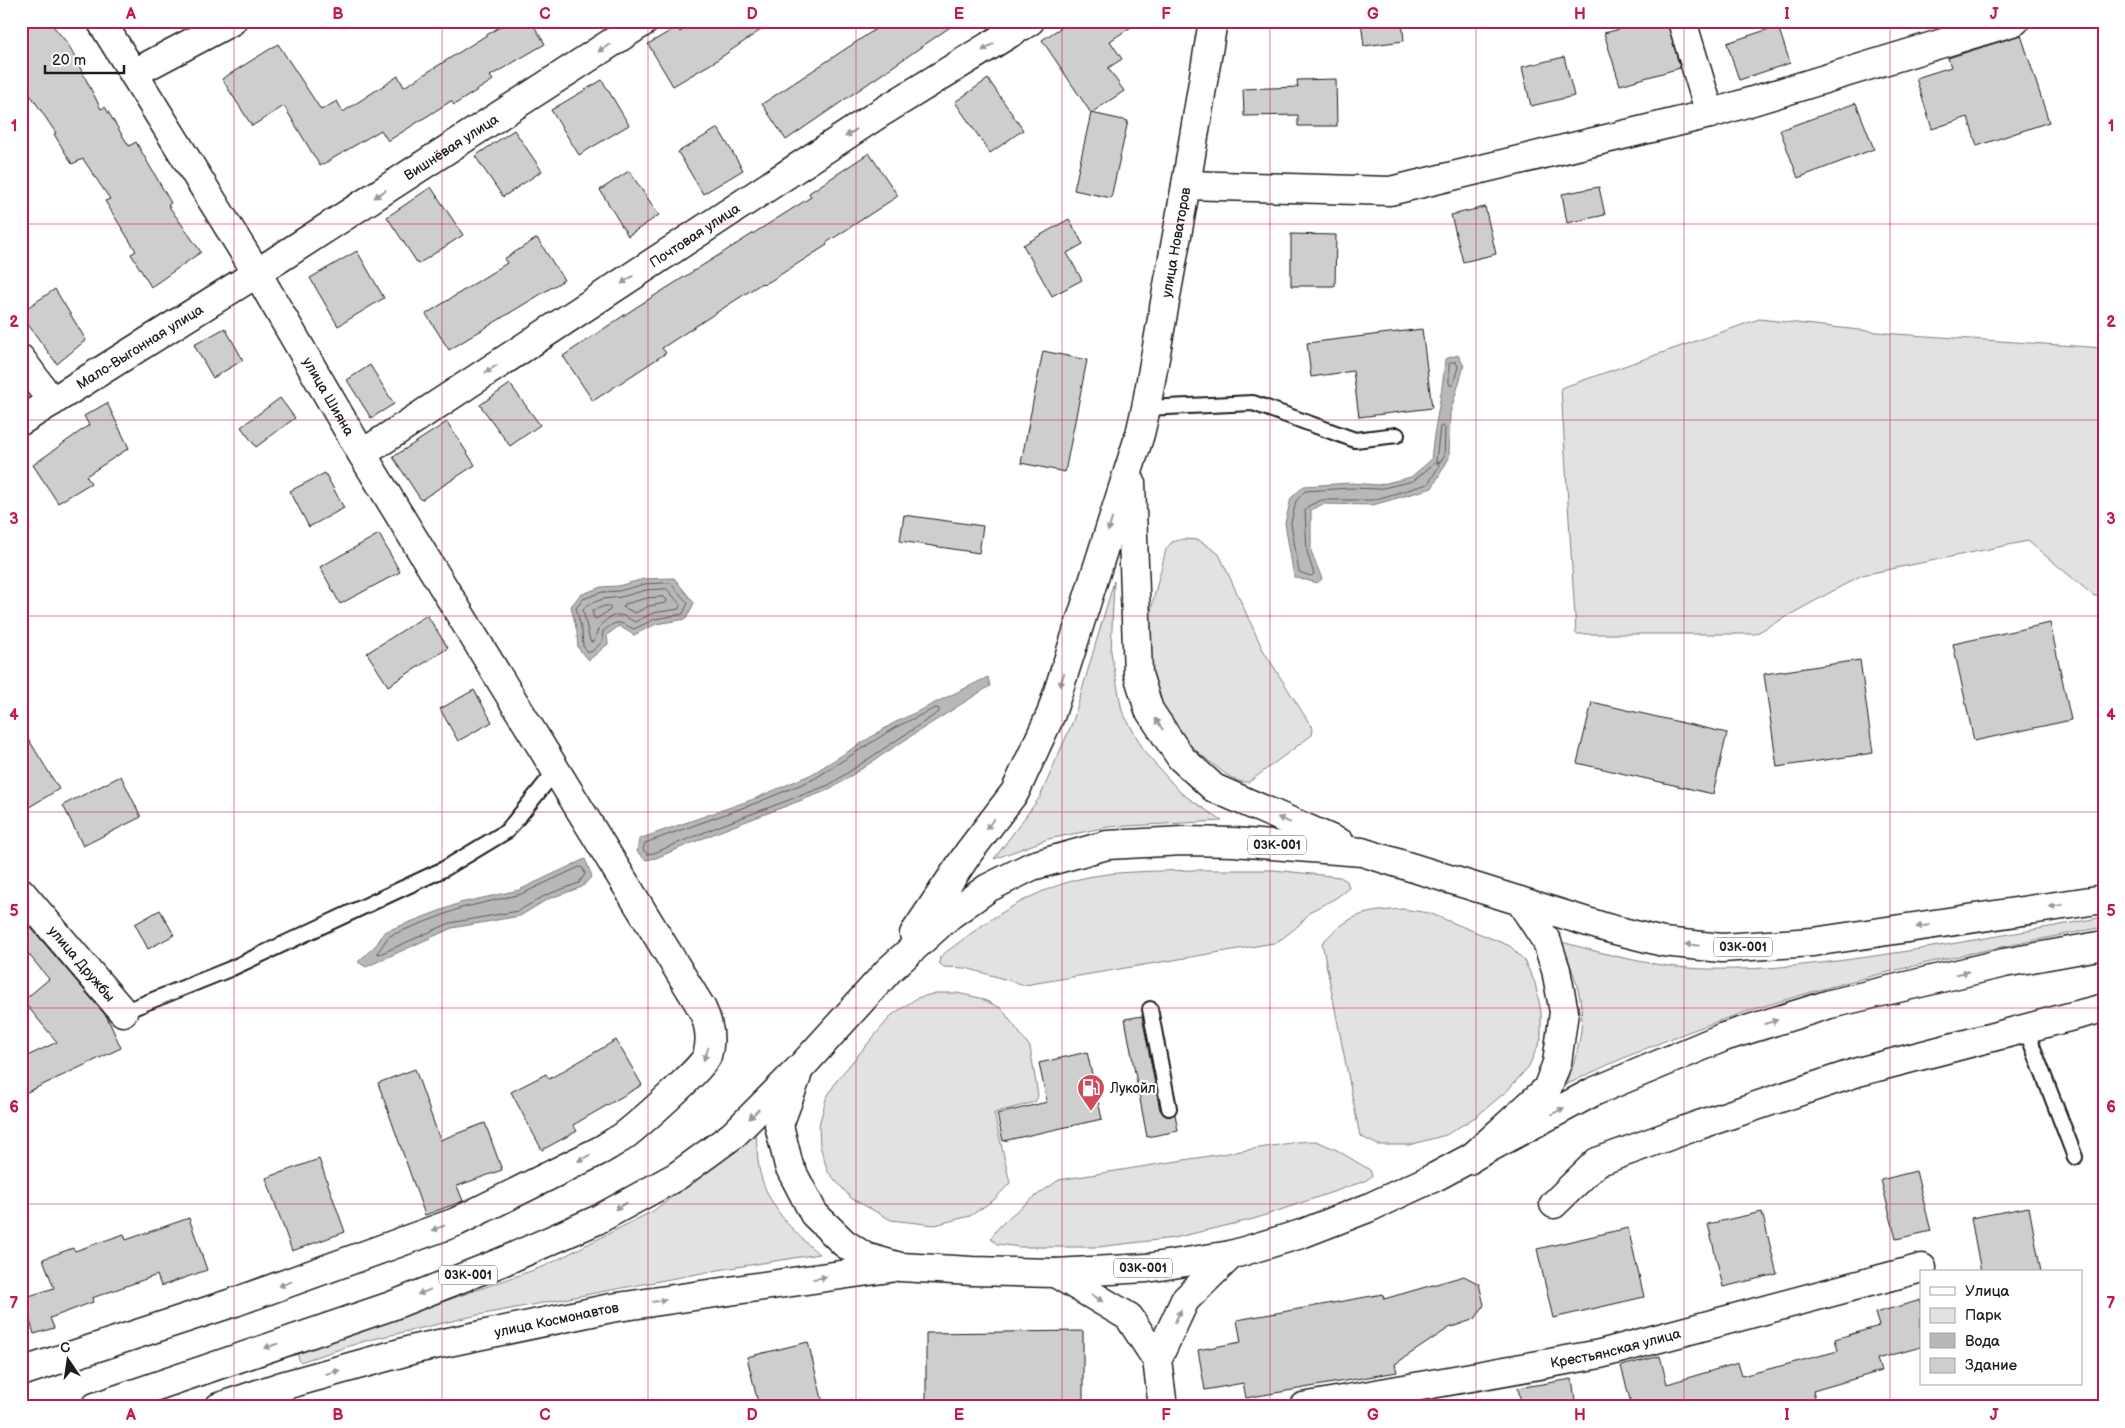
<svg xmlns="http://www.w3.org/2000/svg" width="2125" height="1428" font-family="'Balsamiq Sans',sans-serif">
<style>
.green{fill:#e2e2e2;stroke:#7f7f7f}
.water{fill:#b8b8b8;stroke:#7a7a7a}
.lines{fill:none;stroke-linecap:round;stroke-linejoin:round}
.shore{stroke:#5a5a5a;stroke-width:1}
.building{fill:#cecece;stroke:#1c1c1c}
.lane-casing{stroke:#1c1c1c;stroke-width:18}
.street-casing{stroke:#1c1c1c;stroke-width:31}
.secondary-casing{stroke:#1c1c1c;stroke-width:31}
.primary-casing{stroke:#1c1c1c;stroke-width:31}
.lane{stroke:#fff;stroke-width:14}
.street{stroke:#fff;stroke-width:28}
.secondary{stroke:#fff;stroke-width:28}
.primary{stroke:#fff;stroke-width:28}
.oneway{fill:#999}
.grid{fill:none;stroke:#c2185b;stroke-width:1;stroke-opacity:0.55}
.labels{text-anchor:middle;stroke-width:4.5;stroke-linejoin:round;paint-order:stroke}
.shield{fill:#fff;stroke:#606060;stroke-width:1}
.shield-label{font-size:12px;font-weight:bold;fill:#1c1c1c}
.street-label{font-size:14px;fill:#1c1c1c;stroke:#fff}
.poi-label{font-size:14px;fill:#1c1c1c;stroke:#fff;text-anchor:start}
.neatline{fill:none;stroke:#c2185b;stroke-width:2}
.grid-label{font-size:16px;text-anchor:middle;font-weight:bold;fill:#c2185b}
</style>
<rect width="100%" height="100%" fill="#fff"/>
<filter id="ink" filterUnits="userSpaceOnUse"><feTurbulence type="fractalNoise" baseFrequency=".02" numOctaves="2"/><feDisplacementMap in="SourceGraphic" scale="10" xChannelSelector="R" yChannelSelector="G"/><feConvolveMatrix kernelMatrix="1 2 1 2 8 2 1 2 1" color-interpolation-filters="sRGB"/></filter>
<g filter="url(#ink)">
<path class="green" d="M1759 319 1896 334 2104 348V596H2094L2028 541 1862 575 1755 634H1576L1561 388Z
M1183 539 1199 540 1219 554 1263 650 1313 729 1312 735 1249 782C1235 784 1221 770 1210 762 1168 731 1140 679 1148 627 1152 601 1160 575 1166 549L1172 542Z
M1114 581 1111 652 1122 711 1146 754 1181 793 1222 821 1108 827 1048 839 994 859 1040 797 1073 721Z
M1191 870H1274L1340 877 1347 881 1349 888 1336 898 1311 911 1299 925 1283 938 1274 943 1025 985 966 968 944 967 939 963 940 957C978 927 1018 898 1065 883 1104 870 1150 872 1191 870Z
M1403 909 1429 913 1510 946 1524 960 1535 983 1541 1011V1039L1529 1066 1508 1090 1477 1116 1446 1135 1409 1145H1378L1360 1136 1322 943C1351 913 1362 912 1403 909Z
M2104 917V927C1919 962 1735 1000 1566 1085 1576 1059 1584 1033 1581 1006 1579 985 1569 962 1562 942 1608 955 1658 968 1707 969 1770 971 1833 962 1895 953 1965 942 2034 930 2104 917Z
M936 993H957L980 998 1001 1008 1030 1047 1038 1096 1035 1102 994 1113 1010 1183 994 1200 970 1216 935 1225 891 1220 851 1198 828 1172 820 1146 819 1125 826 1099 837 1080 892 1015 917 998Z
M756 1133C757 1144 757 1157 759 1168 766 1204 792 1231 819 1254L718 1270 478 1315 365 1341 300 1362 297 1353 545 1266 653 1211 725 1158Z
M1316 1141 1335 1149 1370 1170 1372 1176 1365 1181 1254 1219 1174 1238 1098 1247H1020L997 1244 991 1239C996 1223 1044 1190 1059 1180L1297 1142Z"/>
<path class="water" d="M1458 355 1464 366 1450 413 1449 458 1432 488 1373 505 1323 504 1311 510V551L1322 579 1317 583 1294 577 1285 523 1291 498 1304 486 1351 483 1378 485 1411 477 1431 460C1434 426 1443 393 1445 359Z
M674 578 694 603 686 619 656 624 634 635 619 626 607 635 608 644 589 660 578 648 577 632 571 606 580 595 601 587 618 586 644 579Z
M988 677 990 686 911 736 831 789 723 830 656 858 646 860 637 852 639 839 754 799 812 774 892 724Z
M585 859 592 876 582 887 548 899 520 916 452 928 366 967 358 962 377 944 384 932 460 903 519 890Z"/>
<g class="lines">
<path class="shore" d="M1451 362H1456L1458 367 1453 384 1451 386 1449 383V364Z
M1443 426 1445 428 1444 457 1439 463 1436 461 1440 427Z
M1435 463H1438L1439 466 1428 484 1373 500H1322L1308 506 1305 511 1307 552 1314 574 1311 576 1299 572 1291 523 1296 501 1305 491 1350 488 1379 489 1413 481Z
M670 583 688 603 683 614 655 619 634 629C618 622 619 619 603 631L602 642 591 652H588L583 646 582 631 576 608 583 599 602 592 619 591 645 584Z
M667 589 680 604 679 609 653 613 635 622C630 620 625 615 619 615 607 615 596 628 595 640L592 642 590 641 583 610 587 605 603 599 621 597 646 590Z
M664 597 667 600 666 603 649 606 635 613 623 607 625 604 647 598Z
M605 606H610V610L596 619 594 618 592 611Z
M936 708 939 709V712L829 785 722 825 654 853 648 854 643 850 645 843 756 803 814 779 894 728Z
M580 867 583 868 585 874 579 883 546 895 518 911 450 923 380 954 377 953 389 936 461 908 521 894Z"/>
</g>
<path class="building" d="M21 21H49L68 44 101 109 105 107 129 146 136 142 171 203 168 205 201 252 151 287 131 254 136 251 105 201 110 199 83 159 72 164 54 134 56 133 21 81Z
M509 21H531L545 44 490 76 493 80 454 105 451 101 388 141 381 130 320 166 284 106 252 126 222 79 278 44 321 110 337 101 343 112 398 76 404 87Z
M695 21H774L714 62 673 86 648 44 677 27 680 32Z
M888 21H959L786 140 762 104Z
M1071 21H1140L1110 41 1122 59 1108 68 1124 91 1091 113 1042 40Z
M1361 21H1402L1404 41 1364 46Z
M1653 21H1667L1680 68 1620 85 1604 33Z
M1778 26 1790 63 1739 80 1727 43Z
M2021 35 2049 122 1977 146 1968 117 1932 129 1916 78 1951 67 1948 58Z
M1564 57 1574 96 1531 106 1522 67Z
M988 79 1023 130 990 153 955 102Z
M1336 79 1337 126H1298V115L1244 116 1243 89 1298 87 1297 80Z
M602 80 629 125 579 155 551 110Z
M1856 103 1874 149 1798 178 1780 130Z
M1091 113 1128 121 1111 198 1074 190Z
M718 128 743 170 703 194 678 152Z
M514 130 542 171 503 197 475 156Z
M869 153 898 196 826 243 827 245 764 285 762 283 662 348 666 353 593 401 563 356 635 308 811 197 809 193Z
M629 171 659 215 628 236 600 190Z
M431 187 463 235 418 264 387 217Z
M1599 187 1605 215 1567 223 1562 194Z
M1485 207 1496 254 1463 262 1451 215Z
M1069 219 1083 244 1067 253 1082 280 1052 296 1023 245Z
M1291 234 1336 235 1335 286H1291Z
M537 238 564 280 449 350 426 314 507 263 504 259Z
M357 251 384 298 338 326 310 278Z
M55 289 86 340 57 364 21 315V312Z
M225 328 243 360 213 378 194 345Z
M1422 329 1432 408 1359 417 1353 371 1311 377 1307 343Z
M1043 351 1087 360 1065 472 1021 463Z
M370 365 394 404 371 418 347 380Z
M510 384 540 425 510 446 480 405Z
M280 398 295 418 256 447 241 427Z
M107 403 129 448 86 476 91 483 58 503 33 465 89 425 84 416Z
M447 422 475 465 421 500 393 457Z
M325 473 344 508 309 527 290 491Z
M904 515 983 526 979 553 900 541Z
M379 534 400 572 340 604 320 567Z
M427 615 448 648 388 686 367 653Z
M2050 623 2071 720 1974 741 1953 644Z
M1860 660 1873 753 1777 767 1764 674Z
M474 690 492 722 458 741 440 709Z
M1592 702 1727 733 1713 794 1577 763Z
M21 727 59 789 21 812Z
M121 776 141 817 83 846 63 805Z
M160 910 174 935 148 949 135 924Z
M21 916 107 1017 121 1048 21 1095V1059L57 1042 23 1001 49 979 21 945Z
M1142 1016 1160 1110 1167 1116 1175 1114 1178 1131 1147 1137 1125 1019Z
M616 1040 642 1085 573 1125 577 1131 542 1150 511 1092 546 1074 549 1079Z
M1087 1052 1102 1119 1003 1141 997 1114 1047 1102 1039 1063Z
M415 1069 440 1140 485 1123 502 1170 457 1186 463 1201 425 1215 378 1083Z
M319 1159 345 1232 292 1251 266 1178Z
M1916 1171 1931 1231 1896 1239 1881 1180Z
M2029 1207 2041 1272H1981L1971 1218Z
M1762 1212 1777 1274 1723 1287 1708 1224Z
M189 1218 207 1270 161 1286 157 1275 92 1298 93 1302 50 1318 54 1328 34 1334 23 1298 54 1288 43 1259 73 1248 75 1251 124 1234 126 1240Z
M1628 1228 1644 1297 1553 1318 1537 1249Z
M1464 1276 1479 1284 1484 1305 1475 1319 1449 1328 1395 1364 1397 1372 1246 1398 1243 1383 1205 1390 1198 1350 1241 1342 1237 1320 1383 1294 1384 1299Z
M1921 1300V1347L1877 1359 1881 1371 1813 1391 1816 1404 1804 1407H1632L1621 1366 1660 1356 1667 1384 1738 1363 1742 1376 1838 1351 1835 1339 1879 1326 1875 1313Z
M1083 1331V1407H926V1333Z
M808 1342 824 1407H759L747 1357Z
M1572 1379 1576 1407H1522L1518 1388Z"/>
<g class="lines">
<defs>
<path id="lane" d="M1146 408 1253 403 1355 440 1397 435
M1150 1009 1169 1108
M123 1012 230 969 444 869 507 831 557 769
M2025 1027 2075 1157"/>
<g id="street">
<path d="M1682 21 1710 114"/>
<path d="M134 73 232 21"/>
<path d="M1186 185 1390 191 1710 114 2015 21"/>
<path d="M21 359 52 402"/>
<path id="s1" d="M21 421 257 273 645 21"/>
<path id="s2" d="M362 454 877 115 1030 21"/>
<path id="s3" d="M21 892 123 1012"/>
<path d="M1554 1204 1597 1162 1699 1125 1858 1072 2104 1008"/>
<path d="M1055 1273 1129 1317 1157 1360 1163 1407"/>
<path d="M1157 1360 1185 1300 1231 1255"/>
<path d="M21 1372 235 1302 456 1222 601 1150C608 1146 614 1142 621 1138 635 1128 702 1069 707 1056 712 1040 709 1022 701 1007"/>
<path id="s4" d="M1303 1407 1600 1354 1922 1268"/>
</g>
<g id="secondary">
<path id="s5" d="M101 21 257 273 362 454 428 562 701 1007"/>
</g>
<g id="primary">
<path d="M1131 482 1138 674 1149 710 1181 758 1214 788 1340 843"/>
<path d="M1520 901 1607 928 1663 942 1722 948 1813 942 2104 899"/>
<path id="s6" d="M914 934 969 852 1015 792 1051 714 1140 434 1146 408 1186 185 1213 21"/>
<path d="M797 1076 779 1125 789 1166 814 1214 844 1243 865 1257 900 1267 972 1271 1055 1273 1147 1268 1231 1255 1301 1234 1368 1208 1435 1177 1593 1092 1724 1037 1830 1004 2004 963 2104 945"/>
<path d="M95 1407 391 1306 504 1261 597 1220 677 1176 733 1135 801 1067 889 970 950 915 988 888 1032 866 1107 845 1183 841 1234 842 1362 852 1520 901 1547 942 1556 970 1564 1012 1557 1063 1547 1089 1469 1160"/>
<path id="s7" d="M219 1407 282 1386 415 1349 611 1308 890 1268"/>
</g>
</defs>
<use href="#lane" class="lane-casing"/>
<use href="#street" class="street-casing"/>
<use href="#secondary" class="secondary-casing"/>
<use href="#primary" class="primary-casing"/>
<use href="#lane" class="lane"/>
<use href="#street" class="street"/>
<use href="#secondary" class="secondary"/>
<use href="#primary" class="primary"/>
</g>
<defs><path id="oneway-solid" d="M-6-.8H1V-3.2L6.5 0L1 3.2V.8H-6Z" transform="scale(1.25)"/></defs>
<g class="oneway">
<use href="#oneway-solid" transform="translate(988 47) rotate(148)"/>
<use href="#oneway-solid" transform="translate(604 48) rotate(147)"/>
<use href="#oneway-solid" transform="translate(851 133) rotate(147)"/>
<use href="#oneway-solid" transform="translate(380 194) rotate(147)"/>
<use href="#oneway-solid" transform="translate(627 280) rotate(147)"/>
<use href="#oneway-solid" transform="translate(491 369) rotate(147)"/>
<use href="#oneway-solid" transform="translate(1110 525) rotate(108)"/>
<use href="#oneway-solid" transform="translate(1062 680) rotate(107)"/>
<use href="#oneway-solid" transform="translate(1159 724) rotate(-124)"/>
<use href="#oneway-solid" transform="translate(1284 820) rotate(-157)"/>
<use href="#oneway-solid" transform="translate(990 824) rotate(127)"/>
<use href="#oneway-solid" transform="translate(2056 906) rotate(171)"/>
<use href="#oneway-solid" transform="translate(1923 926) rotate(172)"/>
<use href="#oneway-solid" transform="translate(1692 945) rotate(-174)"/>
<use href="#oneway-solid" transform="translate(1962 973) rotate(-13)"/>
<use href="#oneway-solid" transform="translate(1771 1022) rotate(-17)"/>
<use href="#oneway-solid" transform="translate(706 1054) rotate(111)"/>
<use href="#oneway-solid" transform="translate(1558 1111) rotate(-29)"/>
<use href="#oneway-solid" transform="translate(754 1114) rotate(135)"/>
<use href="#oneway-solid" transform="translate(584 1158) rotate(153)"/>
<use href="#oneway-solid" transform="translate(621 1206) rotate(151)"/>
<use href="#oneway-solid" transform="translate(438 1228) rotate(160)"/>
<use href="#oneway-solid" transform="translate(820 1278) rotate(-8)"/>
<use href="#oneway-solid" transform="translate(285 1284) rotate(160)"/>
<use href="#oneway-solid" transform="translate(424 1292) rotate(159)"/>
<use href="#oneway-solid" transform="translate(1097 1298) rotate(31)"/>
<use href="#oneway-solid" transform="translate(659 1301) rotate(-8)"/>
<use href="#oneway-solid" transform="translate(1178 1316) rotate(-65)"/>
<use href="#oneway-solid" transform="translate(271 1346) rotate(161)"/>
<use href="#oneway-solid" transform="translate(333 1372) rotate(-15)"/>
</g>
</g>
<path class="grid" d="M234 21V1407M442 21V1407M648 21V1407M856 21V1407M1062 21V1407M1270 21V1407M1476 21V1407M1684 21V1407M1890 21V1407M21 224H2104M21 420H2104M21 616H2104M21 812H2104M21 1008H2104M21 1204H2104"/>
<defs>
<symbol id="fuel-pin" viewBox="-11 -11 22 30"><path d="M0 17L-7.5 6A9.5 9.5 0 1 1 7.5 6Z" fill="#d1495b" stroke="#fff"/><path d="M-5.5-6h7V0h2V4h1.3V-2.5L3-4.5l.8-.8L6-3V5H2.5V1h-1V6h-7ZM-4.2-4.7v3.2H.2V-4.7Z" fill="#fff"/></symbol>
</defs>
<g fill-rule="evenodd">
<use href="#fuel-pin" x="1075" y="1072" width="32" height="43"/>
</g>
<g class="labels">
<g class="shield">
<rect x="1248" y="835.5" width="58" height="19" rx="4"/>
<rect x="1714" y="937.5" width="58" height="19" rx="4"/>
<rect x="1114" y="1258.5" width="58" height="19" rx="4"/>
<rect x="439" y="1265.5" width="58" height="19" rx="4"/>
</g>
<g class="shield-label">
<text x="1277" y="849">03К-001</text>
<text x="1743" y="951">03К-001</text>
<text x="1143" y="1272">03К-001</text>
<text x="468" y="1279">03К-001</text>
</g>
<g class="street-label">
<text dy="5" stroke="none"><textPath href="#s1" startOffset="510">Вишнёвая улица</textPath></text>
<text dy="5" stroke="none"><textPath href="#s2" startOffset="398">Почтовая улица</textPath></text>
<text dy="5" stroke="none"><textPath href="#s6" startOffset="749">улица Новаторов</textPath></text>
<text dy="5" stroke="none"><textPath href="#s1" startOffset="140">Мало-Выгонная улица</textPath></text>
<text dy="5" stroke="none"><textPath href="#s5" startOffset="439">улица Шияна</textPath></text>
<text dy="5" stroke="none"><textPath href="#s3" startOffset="94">улица Дружбы</textPath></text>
<text dy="5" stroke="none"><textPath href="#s7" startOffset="349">улица Космонавтов</textPath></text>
<text dy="5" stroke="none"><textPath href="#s4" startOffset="318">Крестьянская улица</textPath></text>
</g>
<g class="poi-label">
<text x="1110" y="1093">Лукойл</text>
</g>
</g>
<rect width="2125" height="1428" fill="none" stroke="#fff" stroke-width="55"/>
<rect x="1920" y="1270" width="162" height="115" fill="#ffffff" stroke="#a4a4a4"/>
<rect x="1930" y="1287" width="25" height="8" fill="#ffffff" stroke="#a4a4a4"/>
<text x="1965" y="1296" font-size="15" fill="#1c1c1c">Улица</text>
<rect x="1930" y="1308" width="25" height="15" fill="#e2e2e2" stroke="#a4a4a4"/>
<text x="1965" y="1320" font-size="15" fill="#1c1c1c">Парк</text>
<rect x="1930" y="1333" width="25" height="15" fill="#b8b8b8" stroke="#a4a4a4"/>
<text x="1965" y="1346" font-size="15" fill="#1c1c1c">Вода</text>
<rect x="1930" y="1358" width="25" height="15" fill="#cecece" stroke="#a4a4a4"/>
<text x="1965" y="1370" font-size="15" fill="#1c1c1c">Здание</text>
<g transform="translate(68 1360) rotate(347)" stroke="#ffffff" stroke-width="4" paint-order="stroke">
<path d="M0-4L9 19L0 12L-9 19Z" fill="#1c1c1c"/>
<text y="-8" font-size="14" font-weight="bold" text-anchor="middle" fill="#1c1c1c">С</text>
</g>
<path d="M45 65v8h79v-8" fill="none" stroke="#1c1c1c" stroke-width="2.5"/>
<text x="52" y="65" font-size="15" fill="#1c1c1c" stroke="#ffffff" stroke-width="4" paint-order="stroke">20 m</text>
<rect x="28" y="28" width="2070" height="1372" class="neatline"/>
<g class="grid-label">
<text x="131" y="19">A</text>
<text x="338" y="19">B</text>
<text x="545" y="19">C</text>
<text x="752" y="19">D</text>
<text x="959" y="19">E</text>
<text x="1166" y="19">F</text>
<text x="1373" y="19">G</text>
<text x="1580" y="19">H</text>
<text x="1787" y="19">I</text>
<text x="1994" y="19">J</text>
<text x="14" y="131">1</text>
<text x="2111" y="131">1</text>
<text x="14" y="327">2</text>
<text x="2111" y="327">2</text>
<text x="14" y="524">3</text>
<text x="2111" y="524">3</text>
<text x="14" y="720">4</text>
<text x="2111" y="720">4</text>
<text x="14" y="916">5</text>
<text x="2111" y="916">5</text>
<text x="14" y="1112">6</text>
<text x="2111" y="1112">6</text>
<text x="14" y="1308">7</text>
<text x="2111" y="1308">7</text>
<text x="131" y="1420">A</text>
<text x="338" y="1420">B</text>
<text x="545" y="1420">C</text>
<text x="752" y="1420">D</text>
<text x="959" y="1420">E</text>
<text x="1166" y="1420">F</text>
<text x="1373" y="1420">G</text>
<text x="1580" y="1420">H</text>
<text x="1787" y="1420">I</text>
<text x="1994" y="1420">J</text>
</g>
</svg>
